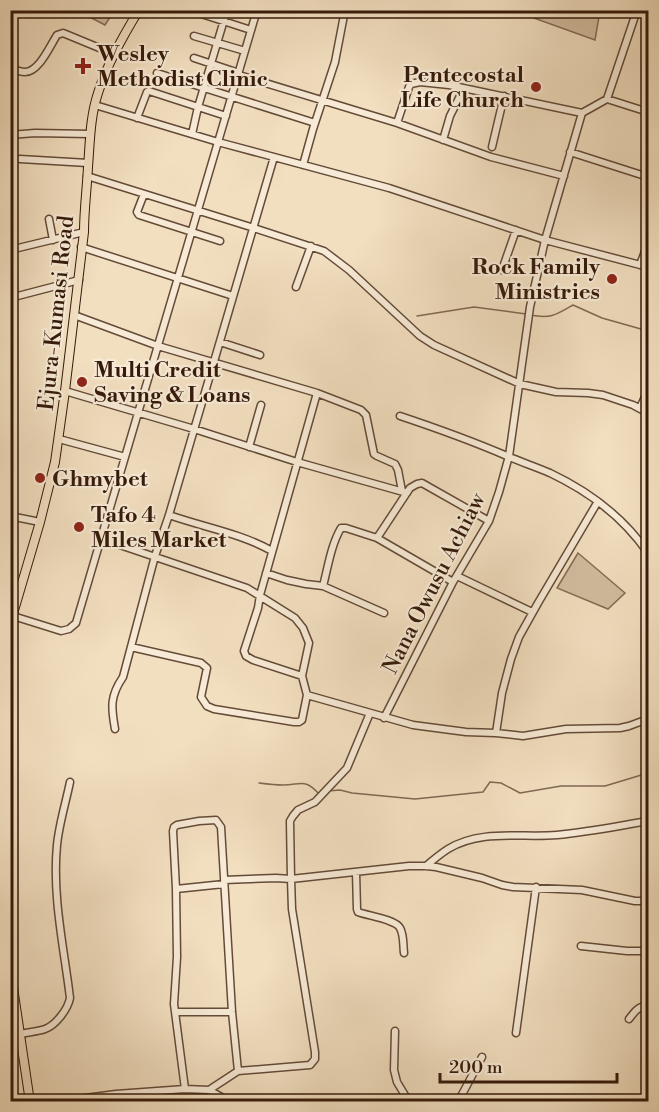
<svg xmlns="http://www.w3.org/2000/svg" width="659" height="1112" font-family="'Libre Bodoni',serif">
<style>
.green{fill:#d2bea1;stroke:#846c56;stroke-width:1.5}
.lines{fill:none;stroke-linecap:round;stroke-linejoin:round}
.stream{stroke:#806852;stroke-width:1.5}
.minor-casing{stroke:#644b38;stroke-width:9}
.major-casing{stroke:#351a0a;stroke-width:10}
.minor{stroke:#f7ead6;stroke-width:6}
.major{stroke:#f2dfc0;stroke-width:8}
.poi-dot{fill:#8f2418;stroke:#f7ead6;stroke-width:2}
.labels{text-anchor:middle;stroke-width:4.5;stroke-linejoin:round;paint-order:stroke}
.poi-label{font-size:22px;font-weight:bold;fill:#351a0a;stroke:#f7ead6;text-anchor:start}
.street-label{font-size:22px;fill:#351a0a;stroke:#f7ead6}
</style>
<rect width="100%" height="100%" fill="#f2dfc0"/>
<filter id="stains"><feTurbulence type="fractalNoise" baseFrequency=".00333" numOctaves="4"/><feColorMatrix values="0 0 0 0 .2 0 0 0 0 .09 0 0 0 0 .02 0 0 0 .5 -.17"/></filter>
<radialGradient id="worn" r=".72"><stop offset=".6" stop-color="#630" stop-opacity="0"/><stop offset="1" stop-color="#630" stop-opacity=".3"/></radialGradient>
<path class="green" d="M517 10 600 11 595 40 517 12Z
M78 11H114L105 25Z
M578 553 625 593 608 609 557 588Z"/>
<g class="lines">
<path class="stream" d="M530 315C551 319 556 315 573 305L602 318 648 331
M417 316 474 307 526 314
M259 783C267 784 275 785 283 785 301 785 305 778 319 794
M328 791 340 790 352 793 415 799 483 792 490 782 501 783 520 793 561 786H605L648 773"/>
<defs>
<path id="minor" d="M189 10 251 30
M194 36 245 51
M194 58 239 73
M10 68C15 70 20 72 25 72 39 72 50 46 57 35L63 33 114 54
M157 73 315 123
M239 75 397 123 491 157 564 176
M607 99 648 112
M95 105 218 142 389 188 545 240 648 267
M137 118 147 92 149 91 226 116
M397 123 409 87 411 84 420 82 449 85 582 113
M192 134 198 107 227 10
M10 135 35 133 90 134
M443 140 450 116 460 96
M492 147 504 96
M570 152 648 177
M20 159 88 163
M303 165 313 129 335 62 345 10
M87 176 254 228 324 251 349 270 420 336 434 345 520 384 556 392 588 393 603 395 633 405 648 413
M144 194 137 212 139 215 220 241
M49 219 53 240
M81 247 233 296
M10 250 84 232
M640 265 648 243
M502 270 516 230
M296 287 311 246
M10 298 79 280
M74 315 158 346 317 393 361 410 366 415 374 454 377 456 395 464 398 470 402 491
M220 342 260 355
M65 391 194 429 297 462 407 493
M640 408 648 390
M400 416C436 428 472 441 507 456 521 462 536 467 550 473 588 491 624 518 648 553
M59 439 125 457
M249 447 261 405
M169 515C203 527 240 533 272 551
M10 516 40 522
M377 538 410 488 417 484 422 483 489 521
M102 539 247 588 295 618 303 628 309 643 302 676 307 695 302 720 299 722H294L214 709 207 706 201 697 207 668 201 663 131 647
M266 573 287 580 306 584 323 586 384 613
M457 576 532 612
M323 586C328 567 331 545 341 528H346L377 538 453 582
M13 616 61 631 69 629 76 623 257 10
M302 676 253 660 246 656 244 651 258 608 260 595 317 393
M307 695 413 725 466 732 496 733 523 736 566 729 620 728 629 726 648 719
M384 718 453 582 489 521 499 492 509 456 530 307 545 240 582 113 607 99 637 10
M115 729C111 707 110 696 123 677L155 556 169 515 274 157
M496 733 502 693 511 659 519 637 538 603 597 503
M426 866C433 860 440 854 448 849 481 829 521 838 557 835 588 832 618 826 648 821
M356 872 357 909 358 912C368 916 395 919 400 928 404 935 403 945 404 953
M224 880 276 878 291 879 290 821 293 816 298 810 315 802 347 768 370 713
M176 889 224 884
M581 946 627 951H648
M175 1012H232
M629 1019C635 1011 638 1007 648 1005
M395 1031 394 1070 397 1082 409 1102
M516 1033 536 887
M20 1034C28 1032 37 1032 45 1029 56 1025 68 1009 70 998 64 948 52 896 57 845 59 824 66 802 70 782
M185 1089 174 1004 177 957 176 889 173 831 174 827 177 825 199 821 216 820 221 827 232 1012 238 1071
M209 1090 238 1071 310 1065 315 1059V1052L292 909 291 879 409 866H426L436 867 482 878 502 885 513 887 582 890 635 901H648
M55 1102 116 1094 185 1089 209 1090 230 1102
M458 1102 482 1057"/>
<path id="major" d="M10 624 40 522 55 462 65 391 84 232C84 210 87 188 88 167 90 142 90 117 98 93 107 64 123 36 139 10
M10 967 30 1102"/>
</defs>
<use href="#minor" class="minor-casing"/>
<use href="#major" class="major-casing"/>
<use href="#minor" class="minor"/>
<use href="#major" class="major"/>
</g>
<g class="poi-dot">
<path d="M80 57h6v6h6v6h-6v6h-6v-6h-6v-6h6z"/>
<circle cx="536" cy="87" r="6"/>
<circle cx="612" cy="279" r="6"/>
<circle cx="82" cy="382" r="6"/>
<circle cx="40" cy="478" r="6"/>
<circle cx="79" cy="527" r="6"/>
</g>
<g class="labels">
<g class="poi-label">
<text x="97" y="61">Wesley<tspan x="97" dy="25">Methodist Clinic</tspan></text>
<text x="524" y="82" text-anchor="end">Pentecostal<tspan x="524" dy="25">Life Church</tspan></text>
<text x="600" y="274" text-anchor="end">Rock Family<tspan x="600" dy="25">Ministries</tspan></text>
<text x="94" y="377">Multi Credit<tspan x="94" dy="25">Saving &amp; Loans</tspan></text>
<text x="52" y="486">Ghmybet</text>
<text x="91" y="522">Tafo 4<tspan x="91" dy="25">Miles Market</tspan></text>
</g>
<g class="street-label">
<text transform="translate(55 313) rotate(-84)" y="8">Ejura-Kumasi Road</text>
<text transform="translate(433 583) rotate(-63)" y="8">Nana Owusu Achiaw</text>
</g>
</g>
<rect width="659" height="1112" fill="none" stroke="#f2dfc0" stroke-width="36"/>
<rect x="12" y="12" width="635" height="1088" fill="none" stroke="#351a0a" stroke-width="3"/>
<rect x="18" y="18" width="623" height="1076" fill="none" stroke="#351a0a" stroke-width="1.5"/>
<path d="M440 1073v9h177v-9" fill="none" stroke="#351a0a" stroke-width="3"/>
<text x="449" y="1073" font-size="18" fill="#351a0a" stroke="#f7ead6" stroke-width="4.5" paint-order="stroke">200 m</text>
<rect width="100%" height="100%" filter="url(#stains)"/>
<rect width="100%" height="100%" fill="url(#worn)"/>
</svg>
